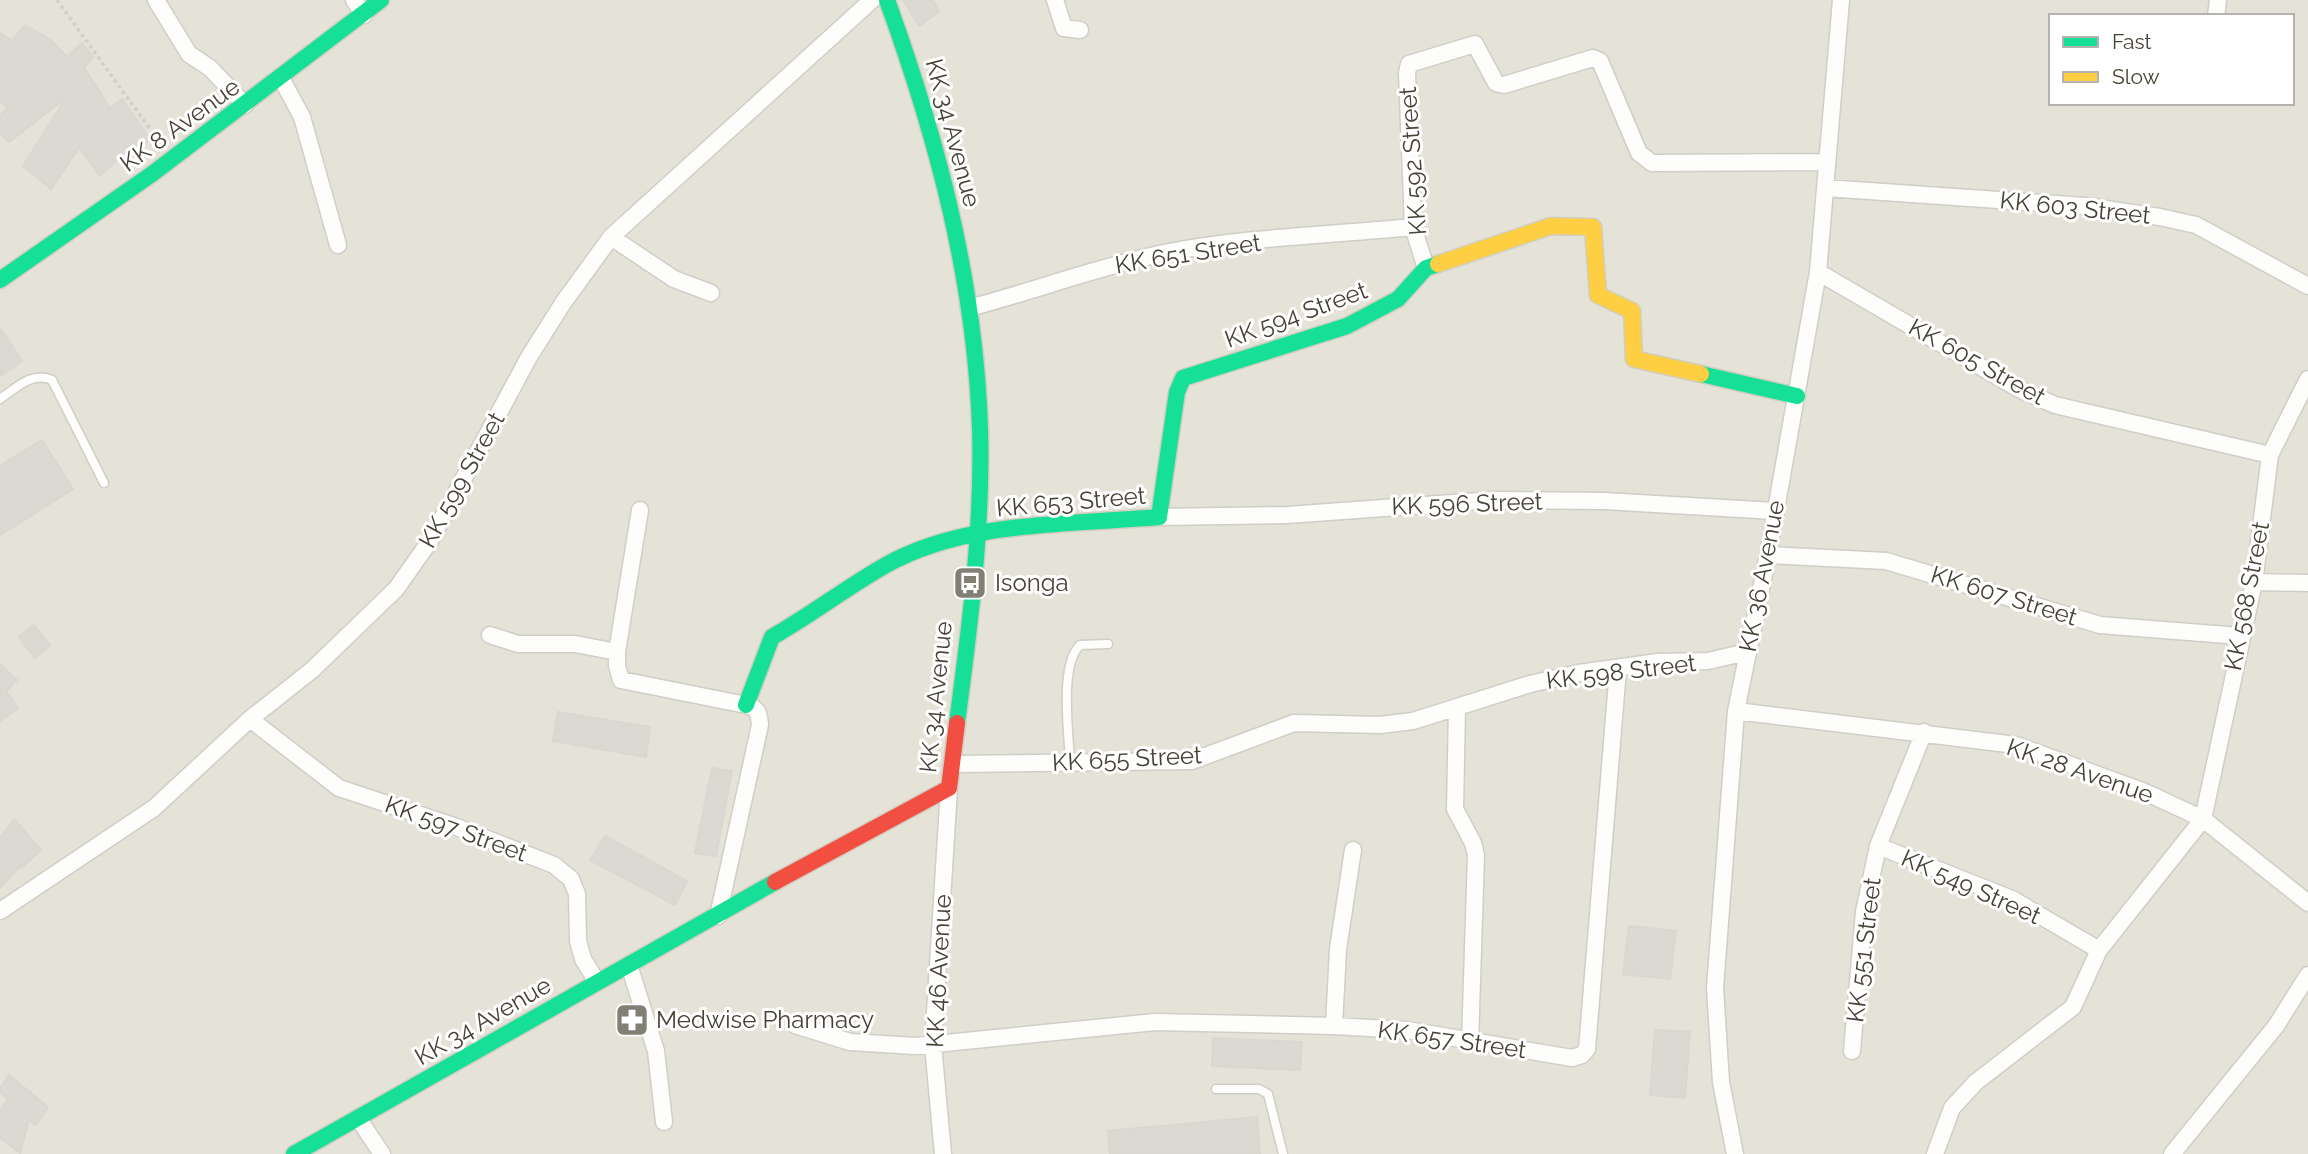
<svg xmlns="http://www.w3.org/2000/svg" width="2308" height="1154" font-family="Raleway,sans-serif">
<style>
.residential{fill:#e5e2d7;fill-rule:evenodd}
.building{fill:#dbd9d2;stroke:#d9d7d0;stroke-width:2}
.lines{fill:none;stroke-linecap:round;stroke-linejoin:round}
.lane-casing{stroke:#cfcec7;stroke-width:11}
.street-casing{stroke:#cfcec7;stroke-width:19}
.fast-casing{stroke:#d1cec1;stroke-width:19}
.slow-casing{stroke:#d1cec1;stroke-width:19}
.jam-casing{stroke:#d1cec1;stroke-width:19}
.path{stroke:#d2cfcb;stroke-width:3.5;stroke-dasharray:3.5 3.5;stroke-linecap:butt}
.lane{stroke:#fdfdfc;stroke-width:8}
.street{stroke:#fdfdfc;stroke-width:16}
.fast{stroke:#16e098;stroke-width:16}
.slow{stroke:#ffcf43;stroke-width:16}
.jam{stroke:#f24e42;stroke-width:16}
.labels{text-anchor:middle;stroke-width:6;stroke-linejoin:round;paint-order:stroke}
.street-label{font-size:24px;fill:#474236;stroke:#fff}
.poi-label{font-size:24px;fill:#474236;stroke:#fff;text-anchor:start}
</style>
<rect width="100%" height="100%" fill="#f1f0ea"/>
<path class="residential" d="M0 0H2308V1154H0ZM2051 16H2292V103H2051Z"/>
<path class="building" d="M903 0H933L939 12 919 26Z
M25 25 51 40 67 57 82 43 93 57 84 67 110 108 122 99 150 139 130 155 126 151 100 176 79 148 51 189 23 166 66 98 9 142 0 133V116L8 107 0 101V33L12 41Z
M0 328 22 361 0 376Z
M42 440 73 489 0 535V466Z
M34 625 50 645 35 658 19 637Z
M0 664 17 680 6 691 18 708 0 721Z
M558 712 650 727 646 757 553 741Z
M712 768 732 771 716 856 695 853Z
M14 819 41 850 21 868 20 866 0 888V838Z
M605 836 687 881 675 905 590 860Z
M1629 926 1676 931 1670 979 1623 974Z
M1655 1030 1690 1032 1685 1098 1650 1095Z
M1213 1038 1302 1042 1300 1070 1212 1066Z
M9 1075 48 1107 36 1125 29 1120 20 1153 0 1138V1112L8 1098 0 1092V1088Z
M1257 1117 1260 1154H1110L1108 1131Z"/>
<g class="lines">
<defs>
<path id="lane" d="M0 399C16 388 32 371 52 380L104 483
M1070 763C1069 734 1059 665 1080 645L1108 644
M1216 1089H1259L1268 1094 1283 1154"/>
<path id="street" d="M156 0 189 54 210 68 245 105
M354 0 364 15
M1055 0 1064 28 1080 30
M2216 16 2218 0
M281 78 302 117 338 245
M1826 188 2085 206 2160 217 2196 225 2308 286
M611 237 674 279 711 293
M1426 268 1413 227 1407 73 1409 64 1475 44 1496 83 1504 85 1593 58 1600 61 1639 153 1652 163 1827 162
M1818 272 2019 389 2055 405 2270 455
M969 308C1034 291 1097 267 1164 253 1245 237 1331 235 1413 227
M640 510 617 652V666L621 680 746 705C758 708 759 713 760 725L718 916
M1159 517 1287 515 1494 500 1604 501 1775 511
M1768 555 1886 561 2100 625 2240 636
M2254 582 2308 583
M490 635 518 644H575L617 652
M1457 709 1455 809 1473 843 1476 855 1470 1043
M1736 711 2016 745 2145 792 2203 819 2308 903
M250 719 339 788 454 826 554 865 571 879 577 894 578 941 583 959 597 982
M952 764 1192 761 1294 723 1380 725 1413 721 1530 684 1579 673 1658 662 1708 661 1747 652
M1878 846 2012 899 2099 950 2203 819 2254 582 2270 455 2308 379
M0 911 154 808 250 719 312 670 396 589 430 541 529 357 563 303 611 237 872 0
M629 965 656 1051 664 1122
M795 1025 850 1042 915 1046 1155 1022 1334 1026 1407 1030 1572 1058 1582 1055 1587 1049 1618 669
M1334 1026 1338 949 1353 850
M1852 1051 1864 912 1878 846 1924 732
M358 1118 382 1154
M943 1154 933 1045 949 788
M1735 1154 1721 1082 1715 988 1736 711 1768 555 1818 272 1841 0
M1935 1154 1952 1108 1976 1082 2073 1007 2099 950
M2172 1154 2276 1026 2308 975"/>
<path id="fast" d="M887 0C937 138 975 280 980 428 983 526 970 625 957 723
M0 280 152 174 381 0
M1701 374 1797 396
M746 705 772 637C811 615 847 587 886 565 966 520 1070 525 1159 517L1177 392 1183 378 1347 326 1398 299 1426 268 1438 264
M294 1154 775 882"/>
<path id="slow" d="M1438 264 1551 226 1593 227 1598 295 1632 311 1634 359 1701 374"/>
<path id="jam" d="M775 882 949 788 957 723"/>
</defs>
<use href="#lane" class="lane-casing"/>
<use href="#street" class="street-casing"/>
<use href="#fast" class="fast-casing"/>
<use href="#slow" class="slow-casing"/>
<use href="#jam" class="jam-casing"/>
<path class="path" d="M57 0 160 143"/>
<use href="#lane" class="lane"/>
<use href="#street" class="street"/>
<use href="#fast" class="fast"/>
<use href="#slow" class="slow"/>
<use href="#jam" class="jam"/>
</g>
<defs>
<symbol id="bus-square" viewBox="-11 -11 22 22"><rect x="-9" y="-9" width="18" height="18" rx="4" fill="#827f75" stroke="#fff"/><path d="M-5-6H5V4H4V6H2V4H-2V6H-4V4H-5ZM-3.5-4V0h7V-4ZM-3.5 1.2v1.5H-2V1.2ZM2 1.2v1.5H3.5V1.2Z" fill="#fff"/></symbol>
<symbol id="pharmacy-square" viewBox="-11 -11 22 22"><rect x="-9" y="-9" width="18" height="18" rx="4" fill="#827f75" stroke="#fff"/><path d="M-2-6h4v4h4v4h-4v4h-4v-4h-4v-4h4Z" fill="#fff"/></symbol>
</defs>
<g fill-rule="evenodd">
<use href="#bus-square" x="951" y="564" width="38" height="38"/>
<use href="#pharmacy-square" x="613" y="1001" width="38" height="38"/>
</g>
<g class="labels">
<g class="street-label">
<text transform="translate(180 125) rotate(-36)" y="8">KK 8 Avenue</text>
<text transform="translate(953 133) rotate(75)" y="8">KK 34 Avenue</text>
<text transform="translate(1413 161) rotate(-94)" y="8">KK 592 Street</text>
<text transform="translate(2075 208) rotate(6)" y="8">KK 603 Street</text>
<text transform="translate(1188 254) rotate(-9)" y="8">KK 651 Street</text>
<text transform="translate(1296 315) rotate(-20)" y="8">KK 594 Street</text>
<text transform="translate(1977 362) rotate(29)" y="8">KK 605 Street</text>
<text transform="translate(462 480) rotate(-61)" y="8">KK 599 Street</text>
<text transform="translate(1071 502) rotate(-5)" y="8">KK 653 Street</text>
<text transform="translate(1467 504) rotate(-2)" y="8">KK 596 Street</text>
<text transform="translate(1762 576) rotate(-79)" y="8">KK 36 Avenue</text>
<text transform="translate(2004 596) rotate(17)" y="8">KK 607 Street</text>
<text transform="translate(2247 596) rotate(-79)" y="8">KK 568 Street</text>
<text transform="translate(1621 672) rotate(-7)" y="8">KK 598 Street</text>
<text transform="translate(936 697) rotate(-84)" y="8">KK 34 Avenue</text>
<text transform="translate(1127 759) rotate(-3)" y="8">KK 655 Street</text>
<text transform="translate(2080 771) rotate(19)" y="8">KK 28 Avenue</text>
<text transform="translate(456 829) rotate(20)" y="8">KK 597 Street</text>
<text transform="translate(1971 887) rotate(24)" y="8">KK 549 Street</text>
<text transform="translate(1864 950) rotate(-83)" y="8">KK 551 Street</text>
<text transform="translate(939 971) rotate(-87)" y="8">KK 46 Avenue</text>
<text transform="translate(483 1021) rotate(-30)" y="8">KK 34 Avenue</text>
<text transform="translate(1452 1040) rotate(8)" y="8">KK 657 Street</text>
</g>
<g class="poi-label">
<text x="995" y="591">Isonga</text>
<text x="656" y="1028">Medwise Pharmacy</text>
</g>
</g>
<rect x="2049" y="14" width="245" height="91" fill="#ffffff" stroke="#b5b3af" stroke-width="2"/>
<rect x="2063" y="37" width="35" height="10" fill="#16e098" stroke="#b5b3af" stroke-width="2"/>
<text x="2112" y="49" font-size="21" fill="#474236">Fast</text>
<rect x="2063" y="72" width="35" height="10" fill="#ffcf43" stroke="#b5b3af" stroke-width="2"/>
<text x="2112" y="84" font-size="21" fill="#474236">Slow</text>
</svg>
